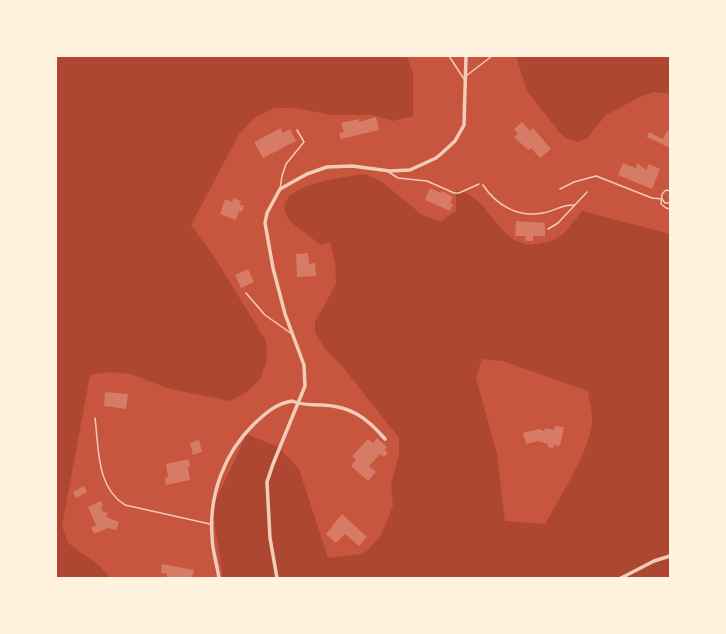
<svg xmlns="http://www.w3.org/2000/svg" width="726" height="634" font-family="'Exo 2',sans-serif">
<style>
.green{fill:#ae4732;fill-rule:evenodd}
.building{fill:#d67c66}
.lines{fill:none;stroke-linecap:round;stroke-linejoin:round}
.service{stroke:#f1ccb7;stroke-width:1.5}
.minor{stroke:#f1ccb7;stroke-width:3.5}
</style>
<rect width="100%" height="100%" fill="#c8553d"/>
<path class="green" d="M56 56H407L413 74V116L393 121 373 115H333L294 108H274L254 118 239 134 191 225 215 258 266 341 267 360 260 379 247 392 230 401 170 389 131 374 110 372 90 375 62 526 68 543 100 566 110 578H56Z
M516 56H670V94L654 92 642 96 606 115 587 138 578 142 567 139 560 133 527 91Z
M364 174 381 181 421 214 440 222 456 211V190C491 195 498 250 537 244 562 241 568 229 582 211L670 234V578H223L212 508 247 434 278 447 299 469 328 558 360 554 368 550 381 535 393 506 391 484 399 455V438L342 366 326 350 315 333V322L336 284 335 263 330 242 321 245C313 238 294 227 288 218 267 185 346 177 364 174ZM482 359 502 361 588 391C589 401 593 413 592 422 590 450 559 499 545 524L505 521 497 454 476 378Z"/>
<path class="building" d="M376 117 379 130 341 139 339 133 344 132 341 123 359 119V122Z
M522 122 530 131 533 128 551 149 540 158 531 148 528 150 514 137 518 134 514 129Z
M281 128 283 133 290 129 296 141 263 158 254 142Z
M667 131 670 132V148L647 137 649 132 663 139Z
M623 163 636 168 637 163 646 170 649 164 660 169 652 189 618 175Z
M430 188 441 193 442 191 453 197 450 203 453 204 450 211 425 200Z
M234 198 241 201 240 205 244 206 242 212 239 211 236 220 220 214 225 199 232 202Z
M516 221 545 223V236H533V241H525L526 236H515Z
M308 253 309 264 315 263 316 276 297 277 296 254Z
M248 269 254 282 241 288 235 275Z
M105 392 128 394 126 409 104 406Z
M555 426 564 427 560 446 554 445 553 448 548 447V444L538 441 526 444 523 433 539 429 544 431 545 428 554 430Z
M377 438 387 447 385 450 388 453 384 457 380 454 369 466 376 472 368 481 351 466 356 460 352 456 368 439 373 443Z
M199 440 202 452 193 455 190 443Z
M189 459 190 467H188L190 480 166 485 165 478 168 477 166 464Z
M84 486 87 492 76 498 73 492Z
M101 501 103 506 101 507 102 511 108 513 106 517 119 522 116 530 108 528 94 534 91 528 96 525 88 507Z
M342 514 367 537 359 546 345 534 336 543 326 534Z
M162 564 194 570 192 578H167V574L161 573Z"/>
<g class="lines">
<path class="service" d="M449 56 464 79
M466 76 492 56
M387 171 398 178 427 181 454 193H459L479 184
M483 185C496 205 518 218 543 213 556 211 561 204 575 205
M280 189 282 176 286 164 304 142 297 130
M560 189 574 182 596 176 652 198 662 199 665 203H670
M670 191 666 190 662 194 661 204 666 208 670 209
M548 229 558 223 587 192
M246 293 265 315 292 334
M95 418C99 448 96 487 125 505L210 524"/>
<path class="minor" d="M219 578C217 564 212 550 212 536 209 495 224 453 254 424 266 413 275 404 292 401 301 405 312 405 322 405 351 406 367 418 385 439
M277 578 270 538 267 482 273 464 305 386 304 365 285 314 273 268 265 223 267 213 280 189 307 174 327 167 352 166 390 171 410 170 436 158 442 153 455 141 464 125 466 56
M621 578 654 561 670 556"/>
</g>
<rect width="726" height="634" fill="none" stroke="#fff3e0" stroke-width="114"/>
</svg>
